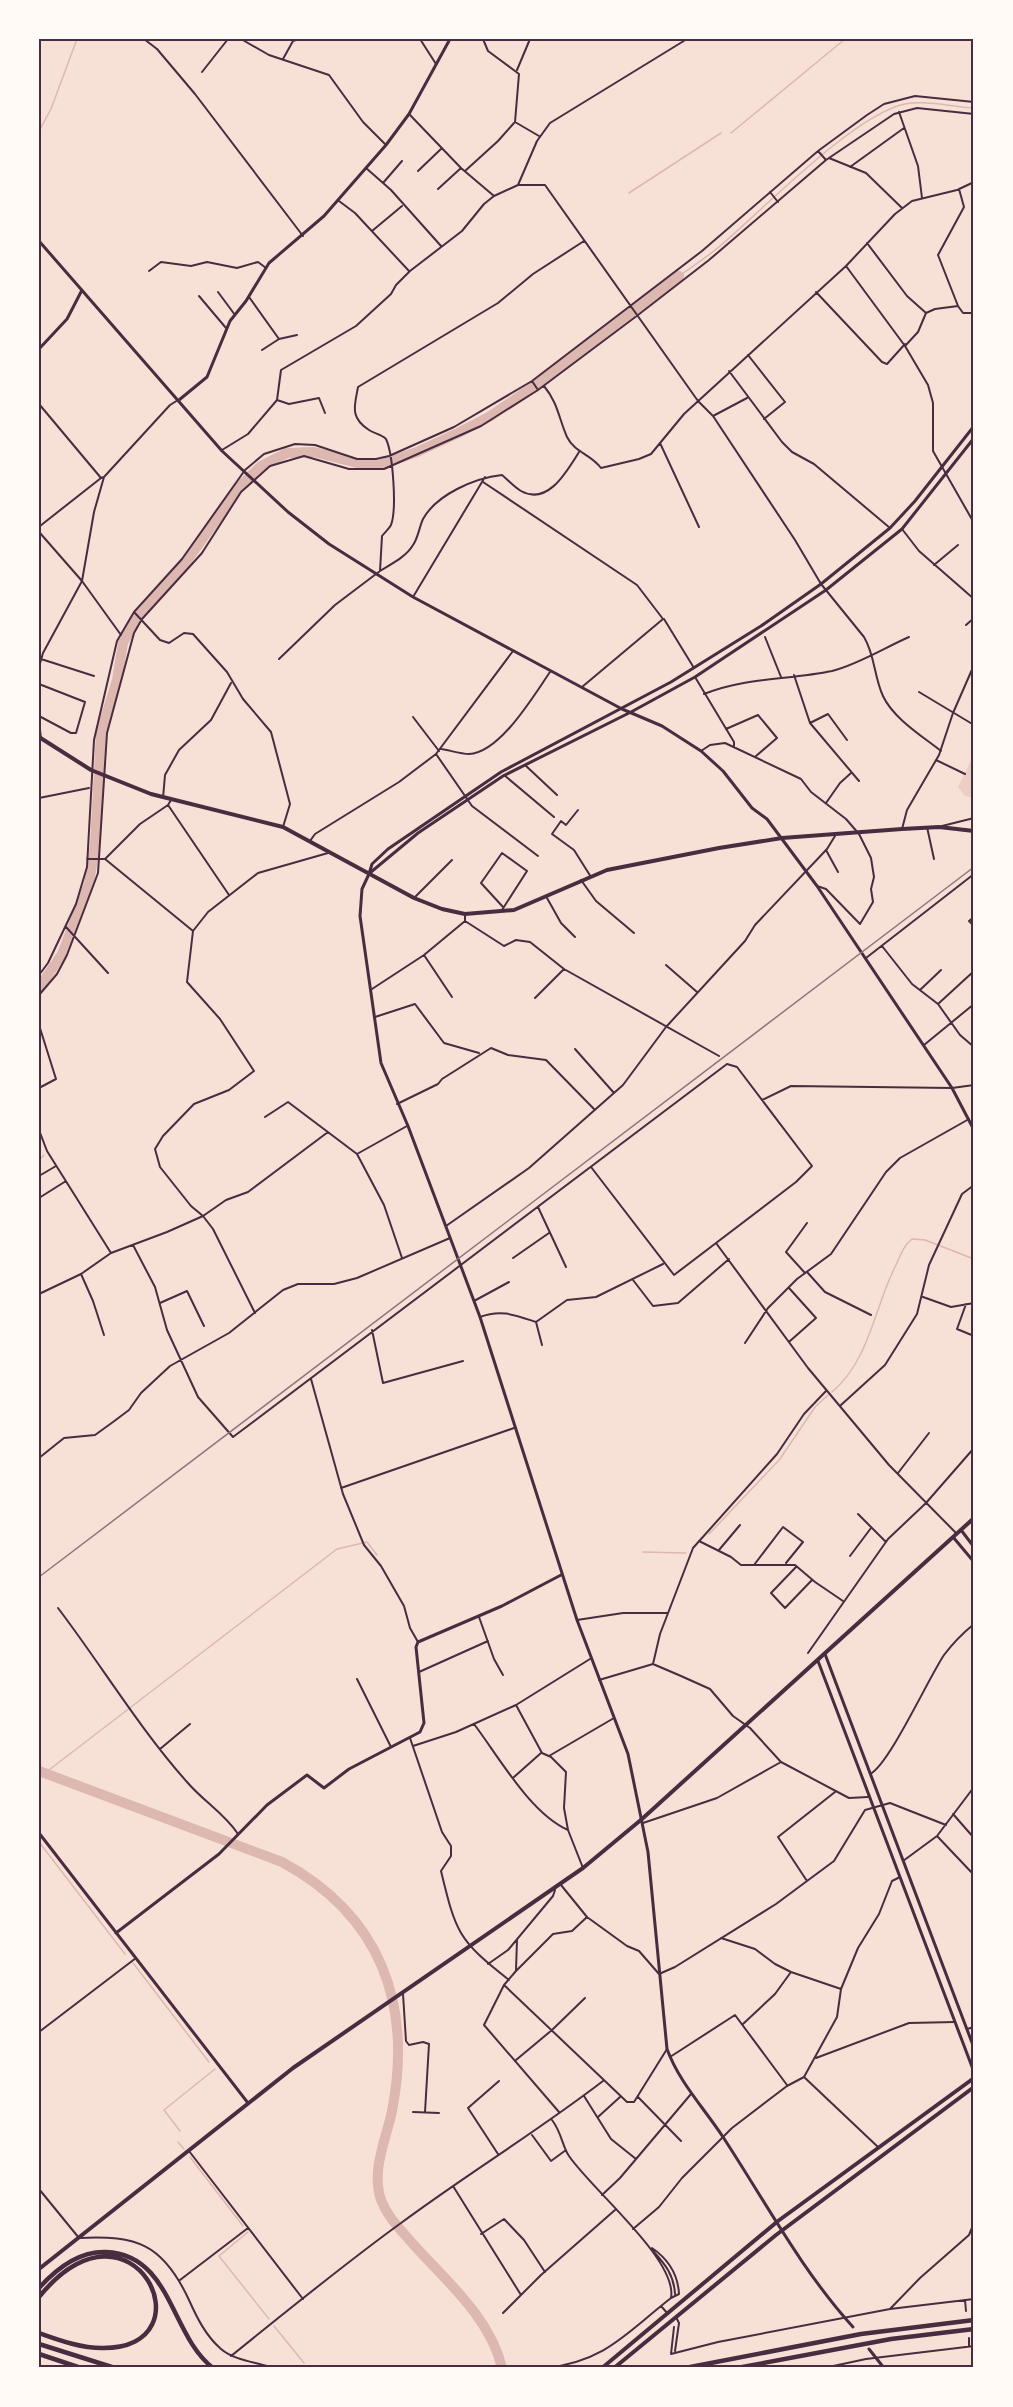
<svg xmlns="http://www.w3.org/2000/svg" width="1013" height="2407" font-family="Inter,sans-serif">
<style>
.green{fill:#ebcfc5}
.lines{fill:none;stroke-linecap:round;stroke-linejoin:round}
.stream{stroke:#dcb8b0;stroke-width:1.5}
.river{stroke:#dcb8b0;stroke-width:10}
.minor{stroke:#4a2c40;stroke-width:2}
.tertiary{stroke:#4a2c40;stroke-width:3}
.secondary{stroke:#4a2c40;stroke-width:3}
.primary{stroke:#4a2c40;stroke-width:4}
.motorway{stroke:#4a2c40;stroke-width:4.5}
.rail{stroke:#8f747c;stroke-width:1.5}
.neatline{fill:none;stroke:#4a2c40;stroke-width:2}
</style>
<rect width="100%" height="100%" fill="#f7e1d7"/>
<path class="green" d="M971 760 974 761V798L965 796 958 787Z"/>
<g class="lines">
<path class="stream" d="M39 131 51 109 77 39
M731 133 845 39
M629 193 721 133
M679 276C693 266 707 257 720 246 763 210 853 115 905 104 927 100 952 107 974 108
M39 1160 44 1155
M832 1392C869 1361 874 1309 895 1267 900 1257 903 1246 912 1239L925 1240 974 1259
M709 1534 780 1459 815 1407 828 1395
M643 1552 686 1553
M45 1773 337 1549 367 1542 377 1555
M39 1842 125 1954
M133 1963 209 2062
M180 2131 164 2110 215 2069
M178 2142 184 2149
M190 2157 243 2226
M248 2232 219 2256 269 2319
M274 2326 304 2363"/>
<path class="river" d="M39 988 62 954 89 884 95 845 101 732 117 680 123 643 136 619 183 566 241 485 261 466 287 453 314 452 361 464 379 465 417 452 458 433 489 417 536 385 679 276
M39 1771 282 1862C380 1915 413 2003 392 2111 386 2140 371 2170 381 2200 388 2218 401 2230 413 2244 446 2281 490 2317 502 2368"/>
<path class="minor" d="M144 39 157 49 195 94 303 236
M241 39 269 55 329 75 363 122 386 145
M420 39 436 64
M483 39 488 51 519 74 515 122 539 136
M283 59 293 41 299 39
M517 70 530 39
M202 72 228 39
M899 112 918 166 922 198
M410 115 461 168 494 196
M818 151 826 160
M829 158 866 173 902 208
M850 167 904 128
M366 168 391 190 441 246
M418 171 442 148
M465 171 498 141 514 123
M383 183 402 161
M518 185 537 141 550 123 687 39
M438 189 461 168
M770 192 778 202
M339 201 355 213 409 271
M372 231 402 206
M867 243 907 296 926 313
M846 266 905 346 928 385 933 403V451L974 523
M149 271 161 262 191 266 207 262 237 268 258 262 266 268
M218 292 235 315
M816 292 882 362 887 364 905 344
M199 296 226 328
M249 297 279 339
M958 306 938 255 964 207 959 189
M905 346 918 332 926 313 935 309 958 306 963 313H974
M262 350 279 339 297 335
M748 355 785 402 764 419
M729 371 782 442 792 452 814 464 890 528
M532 381 538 390
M544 386C558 403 559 419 567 437 575 453 591 454 601 468L639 459 651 454 684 414 846 266 895 214 912 201 957 190 974 182
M277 400 289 404 319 398 325 413
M39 404 101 478 104 477
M713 416 747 398
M660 443 699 527
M222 450 248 434 277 400 281 370 356 326 391 294 396 285 410 271 462 231 484 204 494 196 518 185H545L698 401 713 416 795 540 821 584 864 637C875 655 874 677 883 696 893 718 922 736 941 751
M483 482 637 585 663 619 582 687
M39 519 40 533 82 581 121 635
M40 526 101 478
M902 529 919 551 974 599
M934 565 958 545
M380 571C391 564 406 557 413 545 418 538 419 528 423 519 437 494 475 478 502 475 508 480 514 487 521 491 548 506 567 471 579 452
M413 597 485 477
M134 612 160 640 169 643 184 633 193 634 227 672 243 699 271 732 290 804 283 827
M664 619 694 668
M966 625 974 618
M765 637 781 677
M41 659 94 676
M279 659 335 605 380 571 382 536C385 532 389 529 391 525 397 509 393 454 386 439 381 434 375 434 369 430 349 417 355 405 358 387L498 303 533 274 584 241
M39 667 43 653 82 581 94 512 104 477 170 405 178 400
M794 675 810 723
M695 677 734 742V747
M39 684 85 702 76 733H71L39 716
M919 692 974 725
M704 694C746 677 789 680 832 671 857 665 886 647 909 637
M413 717 439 751
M39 723 41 738
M726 729 758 715 777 738 756 756
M847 740 828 714 810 723 859 781
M441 749C449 750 460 754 469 754 500 753 534 695 550 672
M701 751 710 745 725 743 801 779 811 792 846 819 859 834 871 858 874 877 871 889 873 902 860 924 826 889 817 886
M436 754 472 806 538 856
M936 760 965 774
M525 765 557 795
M504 775 554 817
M39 798 89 788
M163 798 165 775 179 750 211 720 231 683
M826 803 840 783 851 773
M168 805 229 895
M578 810 566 825 561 821 552 834 574 850 591 877
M942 826 974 818
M927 827 934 859
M902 829 907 810 939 755 953 713 974 665
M310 841 315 834 399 782 436 754 513 651
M826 850 838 872
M87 859H105L140 824 168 805 171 800
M105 859 193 931
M581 880 596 901 634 933
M414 898 452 860
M547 898 561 923 575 937
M502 910 527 871 502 853 481 883 503 907
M465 914V921L504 946 516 940 530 942 564 969 719 1056
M974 917 969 921 974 926
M66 927 108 973
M882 946 912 984 938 1004 960 1035 974 1047
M424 955 452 997
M866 958 974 874
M666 965 697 992
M39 975 48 963 76 904 87 867 94 740 117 641 134 612 182 559 245 470 264 454 295 444 315 445 357 459H376L389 456 454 427 532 381 702 251 818 151 867 115 884 104 915 96 974 102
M372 989 424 955 465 921
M920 990 941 970
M39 995 57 974 67 955 98 873 107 733 134 633 142 619 202 553 241 492 270 466 304 456 349 469H384L481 426 538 390 638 315 709 260 826 160 894 114 917 108 974 114
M535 998 564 969
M938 1004 974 971
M375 1017 415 1004 444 1043 479 1053
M39 1025 56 1079 39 1088
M924 1045 974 1004
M575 1049 614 1093
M762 1100 791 1086 952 1088 974 1085
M397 1104 438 1084 442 1079 491 1048 508 1055 546 1060 594 1109
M265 1117 288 1102 357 1154 384 1205 402 1258
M39 1130 47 1151 111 1253
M357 1154 407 1126
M39 1176 56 1166
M39 1198 66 1181
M538 1207 566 1267
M446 1226 529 1168 623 1085 666 1027 745 941 755 925 827 849 835 836
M716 1243 808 1368 889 1465 957 1534
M133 1245 155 1287 167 1330 198 1397 233 1437 727 1064 737 1067 812 1166 796 1182 674 1275 591 1167
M513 1258 549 1233
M807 1272 825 1292 871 1315
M805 1273 786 1252 807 1223
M81 1274 93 1301 104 1335
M633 1280 653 1306 678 1303 729 1259
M789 1288 816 1318 790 1341
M39 1294 81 1274 111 1253 167 1232 203 1216 226 1200 248 1192 328 1132
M923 1297 951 1307 974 1303
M474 1301 509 1282
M160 1303 187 1291 204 1326
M966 1304 957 1329 974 1336
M255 1313 213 1229 203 1216 191 1206 160 1167 155 1149 163 1136 194 1104 229 1090 254 1071 220 1019 187 982 193 931 208 912 258 873 328 853
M480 1317C501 1309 515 1315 536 1322L567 1300 596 1297 663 1264
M536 1322 542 1345
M372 1330 383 1383 463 1361
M745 1343 768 1308 797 1279 831 1254 886 1172 900 1158 969 1119
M311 1379 343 1494 364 1545 381 1566 404 1606 410 1628 418 1642
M841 1405 885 1365 917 1314 929 1265 962 1194 974 1185
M39 1458 64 1438 95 1435 113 1422 129 1410 141 1393 170 1366 229 1333 283 1290 298 1284H334L357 1278 450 1238
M898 1473 929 1433
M341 1488 514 1428
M858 1514 886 1542
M699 1541 731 1557 741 1565H795L815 1582 843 1601
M719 1550 740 1525
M850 1556 871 1528
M754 1565 783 1527 803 1542 786 1563
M796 1567 771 1593 785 1608 812 1580
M58 1608C102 1666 139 1728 187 1782 203 1801 224 1813 238 1834
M479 1617 494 1659 503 1675
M577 1620 623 1613H668
M808 1653 888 1539 926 1503 974 1448
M653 1664 660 1634 693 1548 777 1454 804 1414 826 1391
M419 1672 488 1641
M357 1679 391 1747
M599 1680 653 1664 681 1676 710 1689 733 1716 750 1728 781 1762 849 1798 868 1797
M516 1705 542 1753 551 1757 566 1772 564 1808 568 1830
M474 1724C499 1757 530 1813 568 1830L583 1868
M410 1738 442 1832 451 1846V1856L441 1871C456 1933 458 1940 509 1980
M413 1746 456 1732 516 1705 590 1659
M160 1749 190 1724
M549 1756 614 1718
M870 1774C889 1765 929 1677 944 1655 953 1643 963 1633 974 1624
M514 1777 541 1753
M953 1814 974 1838
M643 1823 717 1798 781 1762
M937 1836 974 1875
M903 1861 937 1836 974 1787
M807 1881 778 1837 835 1792
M561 1885 587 1917 627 1946 639 1951 659 1974 675 1967 776 1904 834 1861 865 1810 890 1803 946 1825
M721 1938 755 1949 775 1964 791 1972 841 1989
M488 1964 508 1950 553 1896 555 1890
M516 1970 517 1940
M504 1985 627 2102H634L667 2049
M403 1994 406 2041 409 2045 423 2042 429 2044 425 2112
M743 2024 775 1994 791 1972
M967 2029 974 2027
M39 2032 136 1958
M670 2057 735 2015 787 2085
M816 2058 909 2023 955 2022
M516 2060 552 2030 585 1998
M804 2077 878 2147
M584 2096 611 2139 636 2159
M638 2097 681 2141
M413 2112 439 2113
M559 2112 484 2025 504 1985 516 1971 553 1934 572 1931 587 1917
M598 2117 620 2097
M532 2135 551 2161 566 2150
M189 2151 303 2299
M498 2154 468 2108 499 2081
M453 2186 521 2295
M39 2189 79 2238C137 2235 163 2244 189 2300 197 2318 206 2336 221 2349 235 2361 257 2362 273 2368
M602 2195 620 2178 691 2094
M633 2229 659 2207 682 2178 732 2128 787 2086 804 2077 837 2017 841 1989 858 1948 879 1914 892 1881 900 1877
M481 2234 504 2219 524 2240 545 2272
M652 2248C668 2259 678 2274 679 2294L671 2298
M653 2251C665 2264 674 2275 675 2294
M180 2280 248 2228
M965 2300 966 2311
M661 2306 668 2314
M890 2309 920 2278 969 2235 974 2223
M503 2313 541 2275 615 2210
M674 2327 671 2354 718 2342 890 2309 974 2299
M969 2338V2346
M675 2351 679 2323 676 2317
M231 2356C287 2311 343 2265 401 2223 467 2174 538 2131 603 2081
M787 2367 788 2368
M546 2368C606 2361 626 2333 671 2298 678 2260 592 2190 569 2156 562 2146 562 2133 552 2120
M824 2368 866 2359 974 2346"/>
<path class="tertiary" d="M39 241 222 451 288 512 329 544 413 597 622 709 662 726 701 751 723 771 752 808 767 819 817 886 952 1088 974 1130
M39 349 67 319 82 290
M179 400 207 377 230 321 246 301 269 263 324 216 386 145 409 114 450 39
M371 872 418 833 503 776 631 712 695 677 826 590 902 529 974 438
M369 874 372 864 388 849 501 772 671 682 761 626 821 584 890 528 915 501 974 426
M961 1530 974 1547
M953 1537 974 1562
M825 1654 974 2048
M818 1661 974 2072
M39 1833 248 2103
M116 1933 219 1854 267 1805 307 1775 324 1788 349 1769 420 1732 424 1723 416 1647 418 1642 502 1606 561 1575"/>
<path class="secondary" d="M369 874 362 889 360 916 381 1063 408 1126 480 1317 577 1620 628 1754 648 1852 667 2049C679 2082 704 2108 723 2137 765 2201 802 2271 853 2327
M869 2349 884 2368"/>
<path class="primary" d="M39 737 91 770 151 794 283 827 414 898 442 909 465 914 514 910 607 870 719 848 782 838 902 829 939 827 974 831
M39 2269 293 2068 583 1868 642 1819 974 1518
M602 2368 778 2221 974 2078
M614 2368 776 2235 974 2087"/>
<path class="motorway" d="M39 2288C56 2269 79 2251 106 2252 172 2255 170 2335 213 2368
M39 2297C133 2182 213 2349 102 2348 80 2348 59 2340 39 2333
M39 2344 115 2368
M39 2354 81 2368
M685 2368 861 2334 974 2320
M737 2368 891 2339 974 2329"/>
<path class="rail" d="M39 1577 974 867"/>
</g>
<rect width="1013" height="2407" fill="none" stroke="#fffaf5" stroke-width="81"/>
<rect x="40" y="40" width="932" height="2326" class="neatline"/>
</svg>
